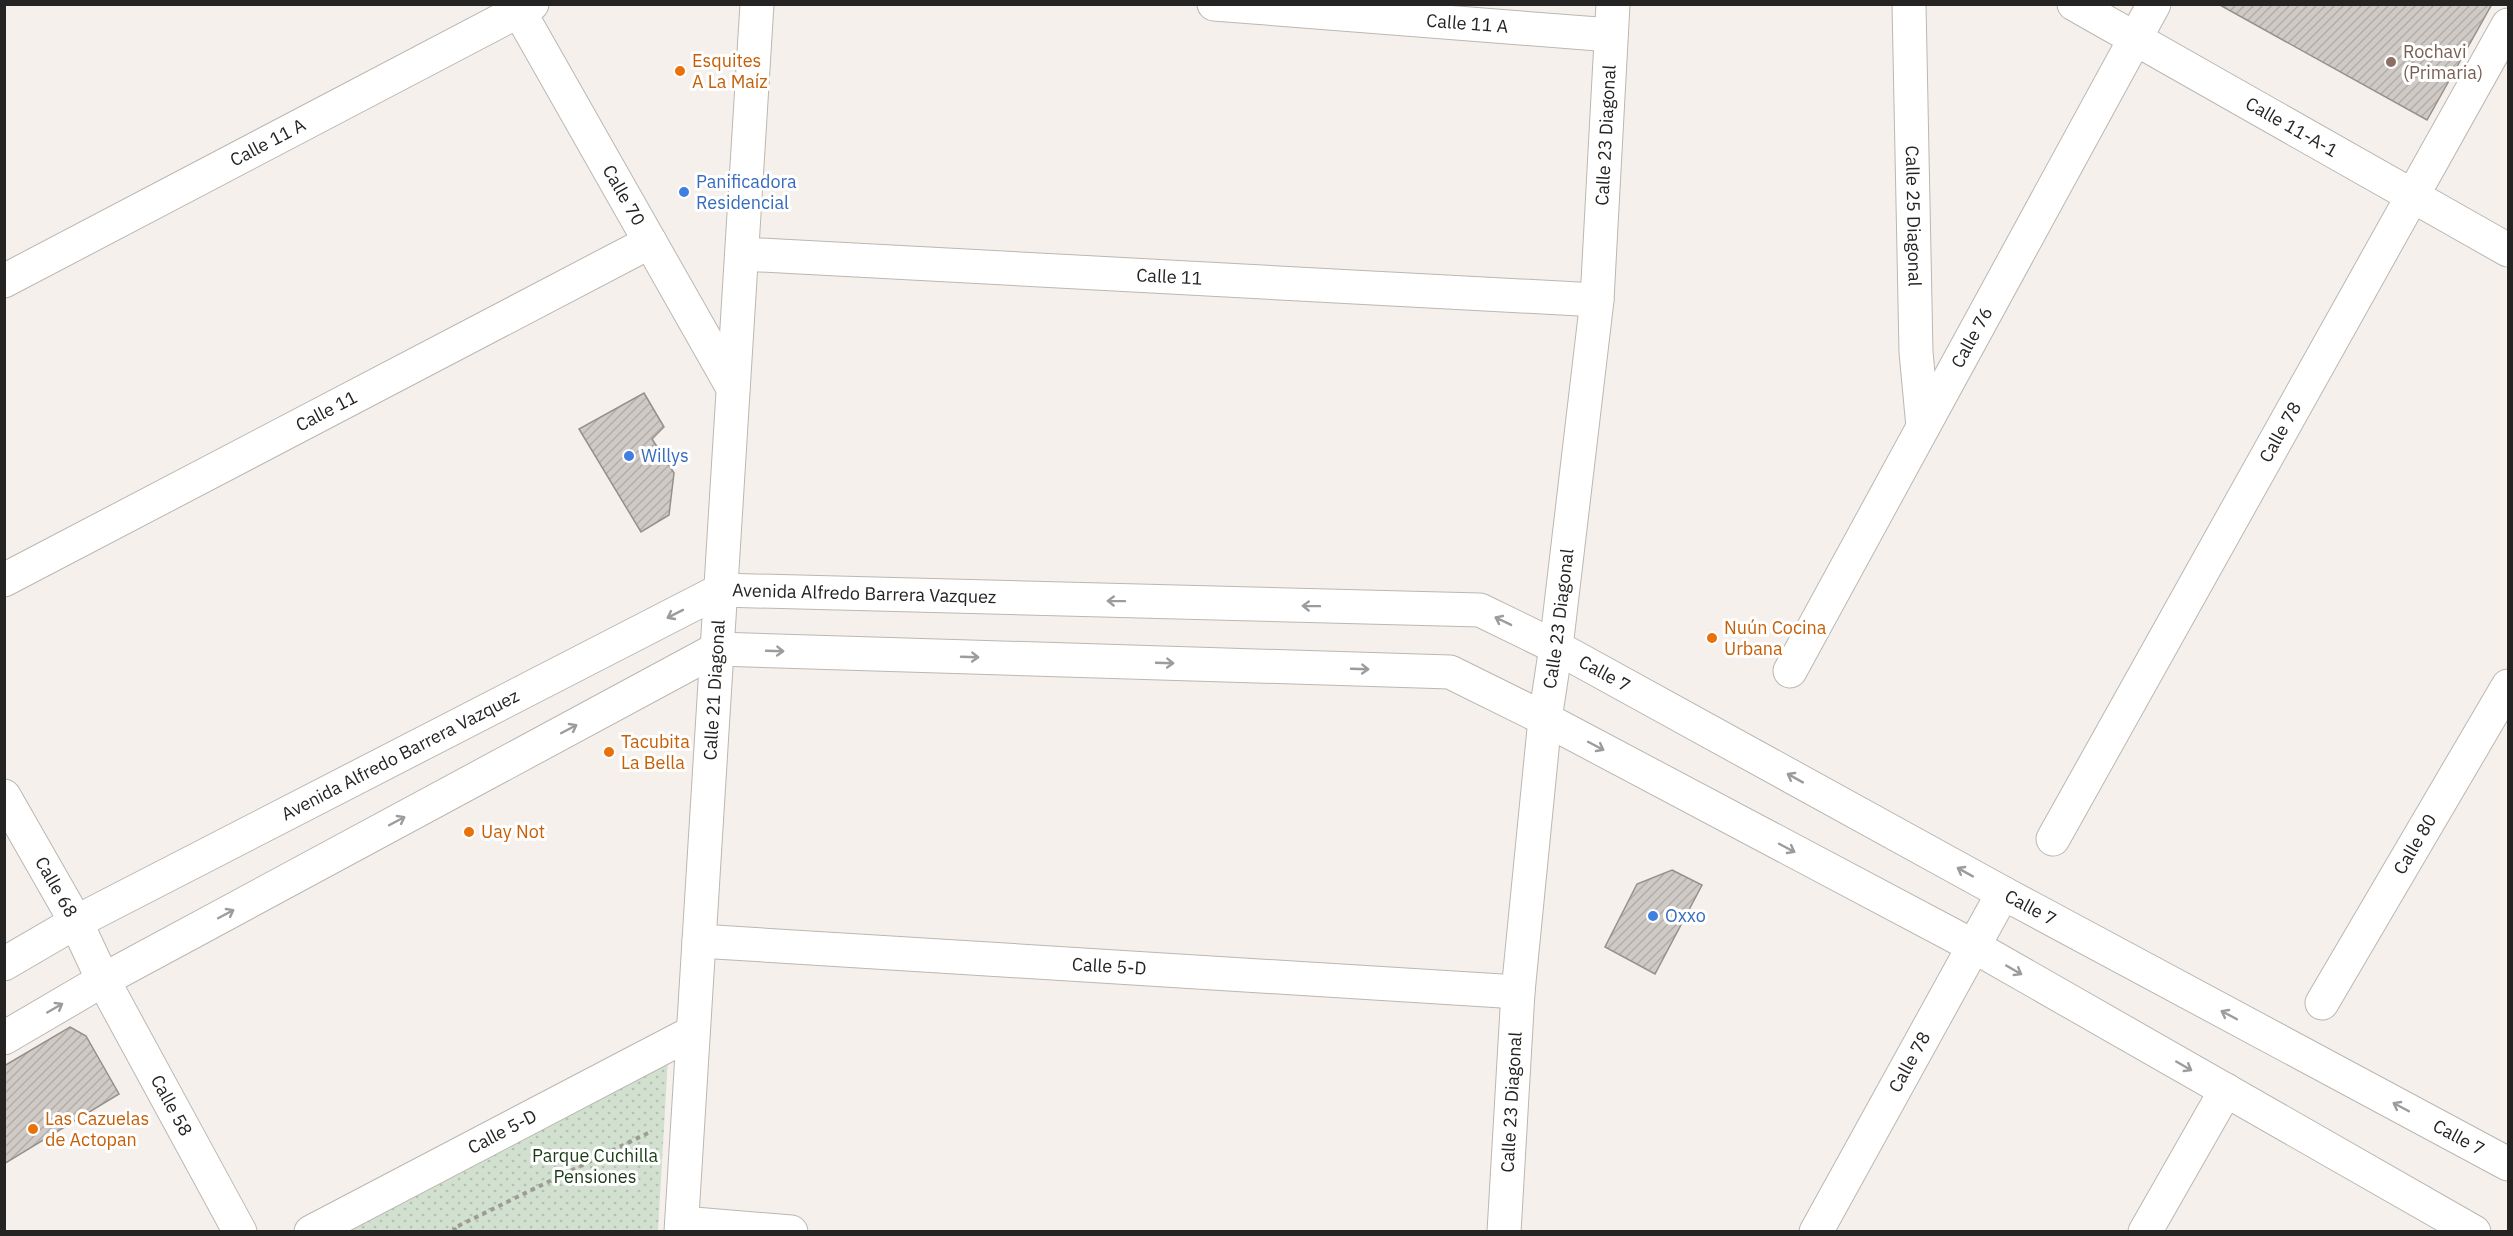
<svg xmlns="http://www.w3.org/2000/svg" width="2513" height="1236" font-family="'IBM Plex Sans',sans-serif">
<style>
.grass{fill:url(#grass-dots)}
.building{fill:url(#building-hatch);stroke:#94908b;stroke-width:1.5}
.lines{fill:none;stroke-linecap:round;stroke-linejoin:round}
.street-casing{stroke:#bbb7b2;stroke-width:35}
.secondary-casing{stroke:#bbb7b2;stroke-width:35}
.path{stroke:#9e9b97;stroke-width:4;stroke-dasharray:4.5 4.5;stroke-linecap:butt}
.street{stroke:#fff;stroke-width:33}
.secondary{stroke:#fff;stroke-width:33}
.oneway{stroke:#9d9c9c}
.education-dot{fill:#8d6e63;stroke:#fff;stroke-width:2}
.food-dot{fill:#e8710a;stroke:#fff;stroke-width:2}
.shop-dot{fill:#3f7fe0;stroke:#fff;stroke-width:2}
.labels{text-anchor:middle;stroke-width:6;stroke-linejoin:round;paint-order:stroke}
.street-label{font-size:18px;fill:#262422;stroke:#fff}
.education-label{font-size:18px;fill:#785e54;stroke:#fff;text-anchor:start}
.food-label{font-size:18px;fill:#c56008;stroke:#fff;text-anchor:start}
.shop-label{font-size:18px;fill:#366cbe;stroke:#fff;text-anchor:start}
.park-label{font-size:18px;fill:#1b3b16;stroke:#fff}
</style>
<defs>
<pattern id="grass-dots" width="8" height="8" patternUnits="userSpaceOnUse" patternTransform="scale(1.5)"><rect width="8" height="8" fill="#d2e1cf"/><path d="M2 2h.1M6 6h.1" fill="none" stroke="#b4c1b1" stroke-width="1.8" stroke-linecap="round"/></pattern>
<pattern id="building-hatch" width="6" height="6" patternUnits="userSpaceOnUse" patternTransform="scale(1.5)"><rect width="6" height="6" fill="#cfcac5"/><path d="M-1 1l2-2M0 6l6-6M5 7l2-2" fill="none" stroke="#b2ada9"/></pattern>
</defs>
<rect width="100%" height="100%" fill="#f5f0eb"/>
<path class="grass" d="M668 1058 658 1231 312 1232Z"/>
<path class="building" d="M2218 4H2492L2427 120Z
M644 393 664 427 652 439 674 473 669 515 641 532 579 429Z
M1672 870 1702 885 1655 974 1605 947 1637 884Z
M70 1027 86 1036 119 1094 4 1164V1066Z"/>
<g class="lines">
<defs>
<g id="street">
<path id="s1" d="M515 4 733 388"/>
<path id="s2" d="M1214 4 1611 35"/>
<path id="s3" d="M1909 4 1916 352 1923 427"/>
<path id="s4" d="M2074 4 2508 250"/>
<path id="s5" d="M742 254 1597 300"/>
<path id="s6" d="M4 281 532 4"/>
<path id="s7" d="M4 580 650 242"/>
<path id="s8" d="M1790 671 2154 4"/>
<path id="s9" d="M4 796 76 922 103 980 240 1232"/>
<path id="s10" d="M2053 839 2508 25"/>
<path id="s11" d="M699 941 1518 992"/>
<path id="s12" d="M2322 1003 2508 686"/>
<path d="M682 1223 791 1232"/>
<path id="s13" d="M311 1232 693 1032"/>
<path id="s14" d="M1504 1232 1518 992 1545 719 1556 647 1597 300 1613 4"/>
<path id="s15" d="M1816 1232 2003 893"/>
<path d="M2145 1232 2226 1090"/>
</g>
<g id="secondary">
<path id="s16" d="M4 964 76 922 721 590 1480 610 1556 647 2003 893 2508 1164"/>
<path d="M4 1038 103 980 717 649 1450 672 1545 719 1975 947 2474 1232"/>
<path id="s17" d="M681 1232 757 4"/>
</g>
</defs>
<use href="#street" class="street-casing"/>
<use href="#secondary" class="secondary-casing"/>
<path class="path" d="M456 1232 454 1228 652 1131"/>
<use href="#street" class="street"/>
<use href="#secondary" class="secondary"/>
</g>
<defs><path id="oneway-shaft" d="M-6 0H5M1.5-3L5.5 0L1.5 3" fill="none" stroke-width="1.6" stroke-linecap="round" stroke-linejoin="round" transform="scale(1.5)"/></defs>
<g class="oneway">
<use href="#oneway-shaft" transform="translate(1116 601) rotate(-179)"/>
<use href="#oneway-shaft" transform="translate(1311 606) rotate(-179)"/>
<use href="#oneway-shaft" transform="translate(675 614) rotate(153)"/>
<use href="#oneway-shaft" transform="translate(1503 621) rotate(-154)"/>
<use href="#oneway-shaft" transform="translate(775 651) rotate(2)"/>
<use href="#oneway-shaft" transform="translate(970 657) rotate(2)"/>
<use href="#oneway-shaft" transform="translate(1165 663) rotate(2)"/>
<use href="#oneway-shaft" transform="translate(1360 669) rotate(2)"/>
<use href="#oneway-shaft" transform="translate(569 729) rotate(-28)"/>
<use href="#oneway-shaft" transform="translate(1596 746) rotate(28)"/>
<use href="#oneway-shaft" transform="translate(1795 778) rotate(-151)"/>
<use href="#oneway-shaft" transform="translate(397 821) rotate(-28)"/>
<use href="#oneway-shaft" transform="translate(1787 848) rotate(28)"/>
<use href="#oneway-shaft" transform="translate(1965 872) rotate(-151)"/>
<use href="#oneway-shaft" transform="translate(226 914) rotate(-28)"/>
<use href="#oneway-shaft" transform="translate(2014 970) rotate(30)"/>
<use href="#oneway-shaft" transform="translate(55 1008) rotate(-30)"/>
<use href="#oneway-shaft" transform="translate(2229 1015) rotate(-152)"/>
<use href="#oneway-shaft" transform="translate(2184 1066) rotate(30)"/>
<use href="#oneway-shaft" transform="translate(2401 1107) rotate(-152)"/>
</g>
<circle class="education-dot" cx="2391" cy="62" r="6"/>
<g class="food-dot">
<circle cx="680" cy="71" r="6"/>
<circle cx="1712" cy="638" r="6"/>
<circle cx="609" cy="752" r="6"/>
<circle cx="469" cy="832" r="6"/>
<circle cx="33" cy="1129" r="6"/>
</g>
<g class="shop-dot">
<circle cx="684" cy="192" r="6"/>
<circle cx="629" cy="456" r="6"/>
<circle cx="1653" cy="916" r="6"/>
</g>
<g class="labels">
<g class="street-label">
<text dy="6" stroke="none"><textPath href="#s2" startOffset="254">Calle 11 A</textPath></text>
<text dy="6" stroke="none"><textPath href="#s4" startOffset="250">Calle 11-A-1</textPath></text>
<text dy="6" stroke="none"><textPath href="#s14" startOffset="1102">Calle 23 Diagonal</textPath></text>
<text dy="6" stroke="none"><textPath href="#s6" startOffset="298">Calle 11 A</textPath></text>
<text dy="6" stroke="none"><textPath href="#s1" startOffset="220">Calle 70</textPath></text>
<text dy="6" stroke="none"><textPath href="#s3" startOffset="212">Calle 25 Diagonal</textPath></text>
<text dy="6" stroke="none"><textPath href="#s5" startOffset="428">Calle 11</textPath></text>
<text dy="6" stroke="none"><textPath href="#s8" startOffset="380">Calle 76</textPath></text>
<text dy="6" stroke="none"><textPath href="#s7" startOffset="364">Calle 11</textPath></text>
<text dy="6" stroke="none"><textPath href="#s10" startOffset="466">Calle 78</textPath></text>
<text dy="6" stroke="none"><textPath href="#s16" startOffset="952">Avenida Alfredo Barrera Vazquez</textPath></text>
<text dy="6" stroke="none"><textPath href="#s14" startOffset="616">Calle 23 Diagonal</textPath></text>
<text dy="6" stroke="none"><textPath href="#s16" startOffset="1708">Calle 7</textPath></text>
<text dy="6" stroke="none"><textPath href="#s17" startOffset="543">Calle 21 Diagonal</textPath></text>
<text dy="6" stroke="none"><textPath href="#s16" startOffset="448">Avenida Alfredo Barrera Vazquez</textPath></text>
<text dy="6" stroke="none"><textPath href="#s12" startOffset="184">Calle 80</textPath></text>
<text dy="6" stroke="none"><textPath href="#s9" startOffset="105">Calle 68</textPath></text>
<text dy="6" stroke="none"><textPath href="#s16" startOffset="2194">Calle 7</textPath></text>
<text dy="6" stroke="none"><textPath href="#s11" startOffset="411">Calle 5-D</textPath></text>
<text dy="6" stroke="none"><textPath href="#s15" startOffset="194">Calle 78</textPath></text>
<text dy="6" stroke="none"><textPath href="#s14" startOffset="130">Calle 23 Diagonal</textPath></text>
<text dy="6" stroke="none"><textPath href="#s9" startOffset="352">Calle 58</textPath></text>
<text dy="6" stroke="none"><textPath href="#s13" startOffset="216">Calle 5-D</textPath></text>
<text dy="6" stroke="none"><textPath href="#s16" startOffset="2680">Calle 7</textPath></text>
</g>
<g class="education-label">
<text x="2403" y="58">Rochavi<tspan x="2403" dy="21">(Primaria)</tspan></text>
</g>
<g class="food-label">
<text x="692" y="67">Esquites<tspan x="692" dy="21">A La Maíz</tspan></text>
<text x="1724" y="634">Nuún Cocina<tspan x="1724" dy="21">Urbana</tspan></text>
<text x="621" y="748">Tacubita<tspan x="621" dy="21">La Bella</tspan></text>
<text x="481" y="838">Uay Not</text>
<text x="45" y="1125">Las Cazuelas<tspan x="45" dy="21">de Actopan</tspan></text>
</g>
<g class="shop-label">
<text x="696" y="188">Panificadora<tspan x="696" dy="21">Residencial</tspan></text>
<text x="641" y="462">Willys</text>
<text x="1665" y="922">Oxxo</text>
</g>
<g class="park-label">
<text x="595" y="1162">Parque Cuchilla<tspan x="595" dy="21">Pensiones</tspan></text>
</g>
</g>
<rect width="2513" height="1236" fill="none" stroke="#262422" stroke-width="12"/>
</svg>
